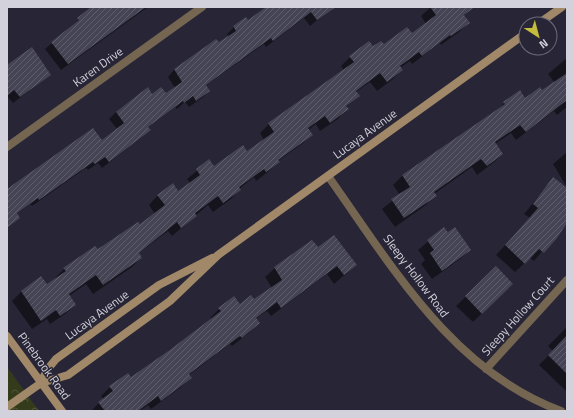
<svg xmlns="http://www.w3.org/2000/svg" width="574" height="418" font-family="'Titillium Web',sans-serif">
<style>
.park{fill:url(#park-crowns)}
.shadow{fill:#0007}
.building{fill:url(#building-hatch)}
.lines{fill:none;stroke-linecap:round;stroke-linejoin:round}
.street{stroke:#756652;stroke-width:8}
.secondary{stroke:#a08868;stroke-width:8}
.labels{text-anchor:middle;stroke-width:3;stroke-linejoin:round;paint-order:stroke}
.street-label{font-size:12px;fill:#d3d2dc;stroke:#282636}
</style>
<defs>
<pattern id="park-crowns" width="20" height="18" patternUnits="userSpaceOnUse"><rect width="20" height="18" fill="#333b1b"/><path d="M2 6a3 3 0 1 1 6 0M12 15a3 3 0 1 1 6 0" fill="none" stroke="#50563c"/></pattern>
<pattern id="building-hatch" width="6" height="6" patternUnits="userSpaceOnUse"><rect width="6" height="6" fill="#454455"/><path d="M-1 1l2-2M0 6l6-6M5 7l2-2" fill="none" stroke="#5f5e6d"/></pattern>
</defs>
<rect width="100%" height="100%" fill="#282636"/>
<path class="park" d="M7 367 39 411H7Z"/>
<path class="shadow" d="M93 7H148L61 70 45 49Z
M267 7H324L327 12 310 26 304 18 266 47 264 44 205 86 209 91 202 98 189 107 185 102 177 109 175 107 147 128 149 130 142 137 102 168 98 163 88 170 86 168 32 206 30 204 16 214 19 218 7 228V191L101 141 117 129 109 119 116 112 147 89 152 95 166 94 175 88 168 77 174 70 216 41 218 44 229 37 227 34 234 27 248 22Z
M431 7H475L463 16 468 23 459 32 441 45 440 43 412 64 410 61 400 68 402 70 393 79 377 91 370 82 356 92 358 96 346 107 347 109 338 119 320 131 316 124 308 130 311 135 302 144 278 161 269 171 256 181 254 177 239 189 240 190 231 199 213 212 208 205 172 236 168 231 138 254 141 258 132 267 93 294 86 284 69 296 75 305 65 314 50 324 47 319 32 329 12 301 21 292 41 278 47 286 56 280 55 278 64 269 95 247 98 251 139 226 155 214 149 205 158 195 178 192 190 183 187 179 209 161 213 167 247 152 264 140 260 133 269 124 344 70 341 66 350 57 412 35 426 24 421 16Z
M567 58V107L557 115 554 111 516 140 511 133 495 144 502 154 493 163 477 175 472 167 434 194 435 196 426 205 395 227 382 209 400 195 393 185 402 176 496 112 504 103 525 99 542 91 555 83 548 74Z
M7 66 50 75 13 103 7 96Z
M567 152V185L566 186 553 164Z
M553 179 567 189V222L534 261 530 258 515 272 496 255 530 218 524 214Z
M444 228 470 250 460 259 432 279 421 264 425 260 418 250Z
M318 249 356 265 334 284 327 274 271 316 267 311 255 319 258 323 249 333 232 346 230 344 189 375 191 378 181 387 151 409 148 405 140 411H91L103 399 101 396 110 387 131 378 211 320 210 318 219 309 240 305 254 300 272 288 265 277 275 268Z
M496 267 512 284 473 322 456 306Z
M567 327V391H566L539 365 553 351 548 346Z"/>
<path class="building" d="M91 7H146L68 64 51 42 79 20 77 18Z
M266 7H336L317 20 311 12 273 41 271 38 206 85 210 91 196 101 193 96 184 103 183 101 148 127 151 130 109 162 105 157 95 164 93 162 39 200 38 198 17 213 20 218 7 228V189L93 128 102 140 124 123 116 112 148 87 152 94 161 87 166 93 182 82 174 69 216 39 219 42 236 31 233 26 246 17 248 20Z
M430 7H475L464 15 470 23 451 36 450 35 422 56 419 52 400 66 403 70 387 82 380 73 356 91 360 96 346 106 349 109 330 123 325 116 308 128 313 135 278 160 280 162 266 172 264 169 239 187 241 190 223 203 218 196 195 213 197 216 181 228 177 222 139 253 142 258 103 285 96 275 69 294 76 305 60 316 56 310 41 321 21 291 41 276 47 284 66 271 63 268 95 246 98 249 138 222 140 224 165 205 157 195 173 183 178 191 200 175 196 169 209 159 214 166 243 145 247 151 274 132 268 123 354 62 349 56 369 41 373 46 381 41 384 44 407 27 412 33 436 15Z
M32 47 51 75 20 97 14 90 7 96V65Z
M567 73V100L526 132 520 125 495 142 503 154 487 166 481 159 434 192 437 196 404 218 391 199 410 187 402 175 505 104 503 102 520 90 525 98 540 87 542 90Z
M553 177 567 188V223L557 238 544 253 539 249 525 264 505 245 538 208 533 204Z
M444 227 448 232 455 227 471 250 442 271 430 253 434 250 427 240Z
M334 235 357 265 344 275 337 266 281 308 277 302 256 318 260 323 242 338 240 336 189 374 192 378 161 401 158 396 138 411H105L98 402 113 391 109 386 128 373 131 377 171 349 221 311 218 308 234 296 240 304 251 295 254 299 282 280 274 267 312 240 318 247Z
M496 266 513 284 482 314 465 296Z
M567 335V374L548 355Z"/>
<g class="lines">
<path class="street" d="M7 147 202 7
M328 176C392 266 452 371 561 411
M486 369 567 280"/>
<path class="secondary" d="M538 24 562 7
M7 336 62 411
M41 383 47 370 56 359 159 285 212 258
M7 407 41 383 68 375 170 301 218 255 526 33"/>
</g>
<g class="labels">
<g class="street-label">
<text transform="translate(98 67) rotate(-36)" y="4">Karen Drive</text>
<text transform="translate(365 134) rotate(-36)" y="4">Lucaya Avenue</text>
<text transform="translate(416 276) rotate(53)" y="4">Sleepy Hollow Road</text>
<text transform="translate(97 315) rotate(-36)" y="4">Lucaya Avenue</text>
<text transform="translate(518 316) rotate(-48)" y="4">Sleepy Hollow Court</text>
<text transform="translate(44 366) rotate(54)" y="4">Pinebrook Road</text>
</g>
</g>
<rect width="574" height="418" fill="none" stroke="#d3d2dc" stroke-width="16"/>
<g transform="translate(538 36) rotate(144)"><circle r="19" fill="#282636" stroke="#6c6b78"/>
<path d="M0-3L7 15L0 10L-7 15Z" fill="#c6bc3c"/>
<text y="-6" font-size="11" font-weight="bold" text-anchor="middle" fill="#d3d2dc">N</text>
</g>
</svg>
